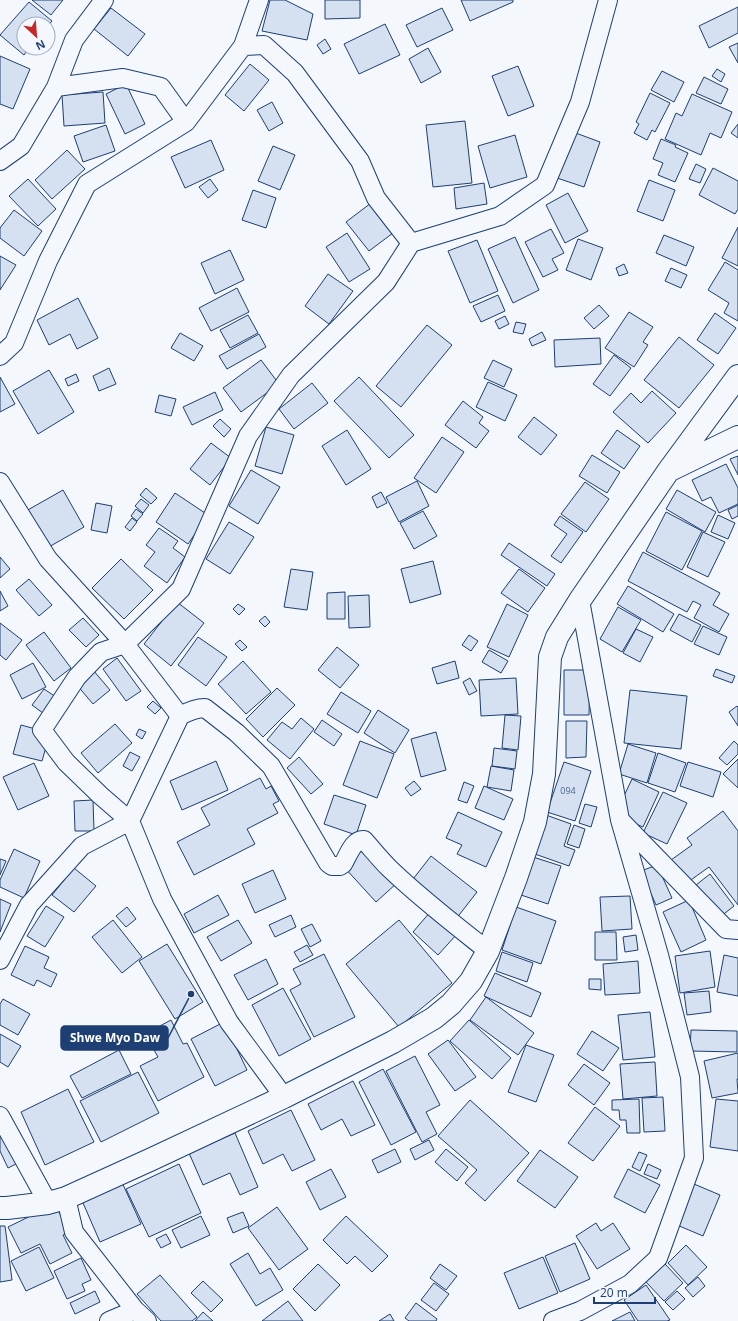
<svg xmlns="http://www.w3.org/2000/svg" width="738" height="1321" font-family="'Open Sans',sans-serif">
<style>
.building{fill:#d5e0f0;stroke:#1d3f73}
.lines{fill:none;stroke-linecap:round;stroke-linejoin:round}
.minor-casing{stroke:#1d3f73;stroke-width:20}
.trunk-casing{stroke:#1d3f73;stroke-width:24}
.minor{stroke:#f4f7fb;stroke-width:18}
.trunk{stroke:#f4f7fb;stroke-width:22}
.labels{text-anchor:middle;stroke-width:3;stroke-linejoin:round;paint-order:stroke}
.number-label{font-size:9px;fill:#4b6792}
.leader{fill:none;stroke:#1d3f73;stroke-width:1.5}
.callout-dot{fill:#1d3f73;stroke:#f4f7fb;stroke-width:1.5}
.callout{fill:#1d3f73;stroke:#1d3f73;stroke-width:1.5}
.callout-label{font-size:12px;text-anchor:middle;font-weight:bold;fill:#fff}
</style>
<rect width="100%" height="100%" fill="#f4f7fb"/>
<path class="building" d="M32 0H63L51 15Z
M270 0H285L313 14 307 40 262 31Z
M325 0H360V18L325 19Z
M461 0H513V2L470 21Z
M29 2 52 21 48 26V24H24V48H29L24 55 0 35Z
M738 7V33L709 48 699 26Z
M111 8 145 34 128 56 94 29Z
M442 8 453 30 417 47 406 25Z
M385 24 400 55 359 74 344 44Z
M325 39 331 49 323 54 317 45Z
M738 43V63L729 47Z
M428 48 441 72 421 83 409 59Z
M0 56 30 69 13 109 0 104Z
M250 64 269 80 244 111 225 95Z
M518 66 534 106 508 116 492 76Z
M717 69 725 74 721 82 712 76Z
M662 71 684 82 674 102 651 90Z
M704 77 728 89 721 104 696 93Z
M126 84 145 124 125 134 106 94Z
M103 92 105 123 64 126 62 95Z
M650 93 670 103 655 132 652 130 647 140 634 133 639 124 636 122Z
M692 94 732 112 721 138 710 133 701 155 665 139 676 113 682 116Z
M272 102 283 123 269 131 257 110Z
M465 121 472 183 433 187 426 125Z
M738 124V138L731 133Z
M106 125 115 151 83 162 74 136Z
M573 132 600 142 584 187 557 178Z
M515 135 527 177 490 188 478 146Z
M661 139 676 145 675 147 688 153 675 182 658 175 663 163 653 159Z
M211 140 224 170 185 188 171 157Z
M273 146 295 155 280 190 258 181Z
M67 150 85 169 52 199 35 180Z
M696 164 706 169 700 183 689 179Z
M713 168 738 181V209L735 214 699 195Z
M28 179 56 209 38 226 9 196Z
M210 179 218 190 208 198 199 187Z
M649 180 675 190 663 221 637 211Z
M484 183 487 204 456 209 454 188Z
M253 190 276 198 266 228 242 220Z
M568 193 588 231 565 243 546 205Z
M371 203 393 233 369 251 346 222Z
M14 210 42 231 24 256 0 238V228Z
M738 227V266L722 258Z
M551 229 564 253 552 259 558 270 543 277 525 242Z
M347 233 370 269 349 282 326 247Z
M664 235 694 247 686 266 656 253Z
M515 237 539 290 513 303 488 249Z
M578 239 603 248 591 280 566 270Z
M477 240 498 291 470 303 448 251Z
M230 250 244 280 215 294 201 263Z
M0 256 16 265 0 290Z
M725 262 738 270V321L724 313 729 303 708 290Z
M624 264 628 273 619 276 616 268Z
M671 268 687 275 681 288 665 281Z
M328 274 353 291 329 324 305 306Z
M237 288 249 312 211 331 199 308Z
M498 295 505 311 481 322 473 306Z
M78 298 98 338 77 349 70 334 49 345 37 320Z
M599 305 609 316 594 329 584 318Z
M629 312 653 327 643 342 648 345 634 367 605 348Z
M715 313 736 328 718 354 697 340Z
M248 315 258 333 230 348 220 330Z
M505 316 509 324 499 329 495 321Z
M516 322 526 324 523 334 513 332Z
M427 325 452 345 401 407 376 386Z
M542 332 546 340 532 346 529 339Z
M180 333 203 346 194 361 171 348Z
M259 334 266 347 227 369 219 356Z
M679 337 714 365 679 408 644 380Z
M600 338 601 364 555 367 554 340Z
M614 355 631 368 610 396 593 384Z
M261 360 279 384 241 412 223 388Z
M493 360 512 369 504 387 484 378Z
M109 368 116 384 99 391 93 376Z
M49 370 74 412 38 434 13 391Z
M76 374 79 381 68 386 65 379Z
M0 377 15 404 0 412Z
M359 377 414 435 389 458 334 401Z
M488 382 517 395 505 421 476 407Z
M312 383 328 403 294 429 279 409Z
M652 391 676 413 648 443 613 412 631 393 641 403Z
M215 392 223 410 192 425 183 407Z
M159 395 176 399 171 416 155 412Z
M463 401 483 417 479 423 489 431 476 448 445 425Z
M534 417 557 435 541 455 518 437Z
M220 419 231 429 224 437 213 426Z
M266 427 294 435 282 474 255 466Z
M347 430 371 469 346 485 322 446Z
M617 430 640 446 624 469 601 453Z
M442 437 464 452 436 493 414 478Z
M211 443 231 458 210 485 190 469Z
M592 455 620 472 607 493 579 476Z
M738 456V475L730 459Z
M726 464 738 488V504L719 513 711 497 702 501 692 480Z
M251 470 280 487 258 524 229 506Z
M417 481 429 506 399 522 386 497Z
M585 482 609 499 586 532 561 514Z
M146 488 157 498 151 504 140 495Z
M63 490 84 527 47 548 26 511Z
M677 490 716 512 705 532 666 509Z
M381 492 387 503 377 508 372 497Z
M175 493 208 515 188 544 156 522Z
M141 499 149 505 143 513 135 506Z
M96 503 112 506 107 533 91 530Z
M738 505V516L732 519 728 510Z
M136 509 143 514 137 521 131 516Z
M423 511 437 536 414 549 400 523Z
M666 512 702 531 682 570 646 551Z
M718 515 735 523 728 539 711 532Z
M560 516 583 532 561 563 551 556 567 534 554 525Z
M132 518 137 522 130 531 125 527Z
M229 522 254 537 230 574 206 559Z
M159 528 178 541 173 548 185 557 167 583 144 566 155 552 146 545Z
M703 532 725 542 708 577 687 567Z
M509 543 555 574 547 586 501 555Z
M643 552 720 593 713 605 729 614 719 632 694 618 701 605 693 601 687 612 628 581Z
M0 557 10 569 0 578Z
M121 559 153 590 124 619 92 588Z
M433 561 441 594 410 603 401 569Z
M291 569 313 572 307 610 284 607Z
M519 569 545 588 528 612 501 593Z
M29 579 52 605 39 616 16 590Z
M628 586 674 614 663 632 617 604Z
M0 591 8 606 0 611Z
M345 592V619H327V593Z
M369 595 370 627 349 628 348 596Z
M177 602 204 623 171 666 144 644Z
M238 604 245 609 239 615 233 609Z
M507 604 528 615 509 657 487 647Z
M618 607 641 620 622 652 600 639Z
M679 614 701 625 692 642 670 630Z
M265 616 270 622 265 627 259 621Z
M83 618 99 635 86 647 69 630Z
M0 623 22 640 6 660 0 655Z
M703 626 727 637 719 655 694 644Z
M636 629 653 637 640 662 623 653Z
M44 632 71 668 54 681 26 645Z
M469 635 478 641 471 651 462 645Z
M198 637 227 657 206 686 178 665Z
M240 640 247 647 242 651 235 644Z
M337 647 359 665 340 688 318 670Z
M489 650 508 661 501 673 482 662Z
M117 658 141 691 126 701 103 669Z
M243 661 271 692 246 714 218 684Z
M455 661 459 678 437 684 432 668Z
M33 663 46 687 22 699 10 675Z
M716 669 735 676 732 683 713 676Z
M93 670 110 690 93 704 76 684Z
M564 670H590L589 715H564Z
M470 678 477 691 469 695 463 682Z
M516 678 518 714 481 716 479 680Z
M277 688 295 705 263 737 246 719Z
M44 689 59 699 47 716 32 705Z
M630 690 687 696 681 749 624 743Z
M341 692 371 711 358 733 327 714Z
M153 701 161 708 155 714 147 707Z
M737 706 738 707V726L729 712Z
M378 710 409 730 395 753 364 733Z
M505 715 521 716 518 750 502 748Z
M301 718 314 729 290 759 267 740 282 722 292 729Z
M322 720 342 734 334 746 314 732Z
M566 721H587L586 757 566 758Z
M115 724 132 743 98 773 81 753Z
M21 725 50 733 42 761 13 754Z
M139 729 146 732 142 739 136 735Z
M436 732 446 770 421 777 411 739Z
M360 741 394 754 377 798 343 785Z
M734 741 738 745V754L727 765 719 758Z
M628 744 656 753 647 783 619 774Z
M494 748 517 751 515 769 492 766Z
M130 752 140 757 132 771 123 766Z
M658 753 686 763 675 792 648 783Z
M299 757 323 784 311 794 287 768Z
M738 759V788L723 774Z
M216 761 228 790 182 810 170 781Z
M564 762 591 771 575 821 547 812Z
M688 762 721 772 713 797 680 786Z
M34 763 49 796 18 810 3 777Z
M491 766 514 770 511 791 487 787Z
M260 778 266 789 271 786 279 801 273 804 278 813 247 829 255 844 194 875 177 842 210 825 201 808Z
M632 779 659 792 643 827 615 815Z
M414 781 421 789 411 796 405 788Z
M464 782 474 786 467 803 458 800Z
M484 786 513 799 504 820 475 808Z
M663 792 687 803 667 844 643 833Z
M334 795 366 805 356 835 324 824Z
M93 800 94 831H75L74 801Z
M585 804 597 807 591 827 579 823Z
M723 811 738 831V905L709 867 688 882 671 860 692 845 687 838Z
M458 812 502 832 486 867 457 854 462 845 446 838Z
M546 815 571 824 564 846 575 850 569 866 532 853Z
M574 825 585 829 579 848 567 844Z
M365 848 397 883 376 902 344 867Z
M14 849 40 861 24 898 0 887V880Z
M431 856 477 892 456 919 410 883Z
M533 857 561 866 548 904 521 895Z
M0 859 6 861 0 875Z
M657 865 672 898 656 905 641 871Z
M74 868 96 886 74 912 52 895Z
M273 870 286 899 255 913 242 884Z
M710 874 734 906 720 917 696 885Z
M218 895 229 915 194 933 184 914Z
M630 896 632 929 602 931 600 897Z
M0 899 11 904 0 932Z
M689 900 706 940 681 952 663 912Z
M46 906 64 917 45 947 27 936Z
M127 907 136 919 126 927 116 916Z
M516 907 556 921 541 964 502 950Z
M431 911 457 934 438 955 413 932Z
M291 915 296 927 275 937 269 925Z
M113 920 142 957 122 973 92 937Z
M238 920 252 943 221 961 207 937Z
M399 920 452 983 399 1027 346 964Z
M312 924 321 941 310 947 301 929Z
M595 932H616L617 960H595Z
M636 935 638 950 625 952 623 937Z
M167 944 203 1002 175 1019 139 961Z
M307 945 313 955 300 962 294 952Z
M25 946 49 957 44 968 57 974 51 987 37 980 34 986 11 975Z
M710 951 715 987 680 993 675 956Z
M502 952 533 963 527 982 496 971Z
M324 954 355 1017 314 1037 290 990 301 984 293 969Z
M724 955 738 958V996L717 992Z
M266 959 278 984 248 1000 234 975Z
M638 961 640 993 605 995 603 964Z
M495 973 541 993 531 1017 484 996Z
M589 979H601V990L589 989Z
M283 988 311 1039 279 1056 252 1005Z
M709 991 711 1012 687 1015 684 993Z
M486 997 534 1033 518 1055 470 1020Z
M3 999 30 1014 18 1035 0 1025V1004Z
M650 1012 655 1057 623 1060 618 1015Z
M171 1020 183 1044 187 1043 204 1077 158 1101 140 1066 158 1057 145 1034Z
M469 1020 511 1058 492 1079 450 1041Z
M224 1022 247 1070 215 1086 191 1039Z
M691 1030 737 1031V1052L690 1051Z
M592 1031 619 1048 603 1071 577 1054Z
M0 1034 21 1046 8 1067 0 1062Z
M448 1040 476 1077 455 1091 428 1054Z
M526 1045 554 1055 536 1102 508 1092Z
M119 1050 131 1074 82 1098 70 1076Z
M738 1053V1079H737L738 1093 712 1098 704 1061Z
M415 1056 440 1105 426 1112 437 1134 422 1142 386 1071Z
M655 1062 657 1096 623 1099 620 1064Z
M584 1064 610 1083 594 1105 568 1085Z
M383 1069 416 1132 391 1145 359 1082Z
M138 1072 159 1113 101 1142 80 1101Z
M353 1081 375 1125 351 1136 342 1119 321 1130 308 1104Z
M68 1089 94 1142 45 1165 21 1112Z
M663 1097 665 1131 644 1132 642 1098Z
M639 1099 640 1133H627L626 1120H620L619 1110H612V1100Z
M716 1099 738 1101V1151L710 1147Z
M470 1100 529 1153 485 1201 465 1183 477 1170 438 1136Z
M595 1107 620 1126 593 1161 568 1143Z
M0 1110 28 1158 8 1168 0 1151Z
M291 1110 315 1160 292 1171 283 1154 263 1164 248 1131Z
M235 1133 258 1187 240 1195 230 1173 203 1185 189 1153Z
M429 1140 434 1150 415 1160 410 1149Z
M395 1149 401 1162 378 1173 372 1160Z
M446 1149 468 1167 457 1181 435 1162Z
M540 1150 578 1177 555 1208 517 1181Z
M639 1152 647 1155 640 1171 632 1167Z
M179 1164 201 1213 149 1237 126 1189Z
M648 1164 661 1170 657 1179 644 1174Z
M331 1169 346 1197 320 1210 306 1182Z
M628 1169 660 1185 645 1213 614 1197Z
M120 1178 141 1224 100 1242 80 1196Z
M694 1184 720 1195 703 1236 677 1225Z
M55 1204 69 1232 63 1235 72 1253 50 1264 40 1244 21 1253 8 1227Z
M277 1207 308 1249 279 1270 248 1228Z
M243 1212 249 1226 233 1233 227 1218Z
M201 1216 210 1235 181 1248 172 1230Z
M346 1216 388 1256 372 1272 355 1256 347 1264 323 1240Z
M596 1223 601 1231 613 1223 630 1249 597 1269 576 1236Z
M0 1226H5L12 1280 0 1282Z
M166 1234 171 1243 161 1248 156 1239Z
M575 1243 590 1279 560 1292 545 1256Z
M686 1245 707 1267 688 1285 668 1263Z
M39 1247 54 1278 26 1291 11 1261Z
M248 1253 260 1274 270 1268 283 1290 256 1306 230 1264Z
M543 1257 558 1293 519 1309 504 1273Z
M81 1258 91 1280 82 1284 85 1291 67 1299 54 1271Z
M318 1264 340 1285 315 1311 293 1289Z
M440 1264 457 1276 446 1290 430 1278Z
M665 1264 683 1283 664 1301 646 1282Z
M160 1275 197 1317 192 1321H161L137 1294Z
M698 1277 705 1286 693 1297 685 1288Z
M203 1281 223 1300 211 1312 191 1293Z
M434 1283 449 1294 436 1311 421 1300Z
M646 1285 670 1320 667 1321H638L624 1300Z
M95 1291 100 1302 75 1314 70 1303Z
M677 1291 685 1299 673 1310 665 1302Z
M288 1301 303 1321H262Z
M416 1303 437 1319 436 1321H409L405 1318Z
M203 1312 213 1321H195Z
M630 1312 635 1321H612Z
M390 1314 394 1321H379Z"/>
<g class="lines">
<defs>
<path id="minor" d="M243 46 264 45 295 73 360 161 376 198 411 243
M56 87 123 78 161 87 186 122
M0 161 21 146 56 87 74 40 104 0
M0 356 14 343 48 261 87 184 186 122 243 46 259 0
M0 482 48 559 125 644 180 716 130 821 162 899 229 1022 284 1097
M580 600 620 820 726 929 738 930
M180 716C189 711 196 708 205 708L237 733 271 766 328 863 332 866H340L343 864C348 856 353 839 364 840 372 849 380 859 389 868 420 898 454 924 488 951
M0 960 29 905 82 846 130 821 100 795 66 762 42 730 77 677 101 652 125 644 181 589 248 436 291 375 386 282 411 243 500 216 545 185 580 102 608 0
M0 1116 48 1203
M66 1198 74 1232 135 1310 147 1321
M109 1321 135 1310
M553 1321 580 1311 630 1284 658 1258 694 1158 690 1077 659 955 620 820"/>
<path id="trunk" d="M672 469 738 437
M0 1208H7L48 1203 66 1198 152 1159 284 1097 393 1042 434 1018 451 1004 471 981 488 951 516 878 535 822 544 774 550 657 557 637 580 600 669 470 738 376"/>
</defs>
<use href="#minor" class="minor-casing"/>
<use href="#trunk" class="trunk-casing"/>
<use href="#minor" class="minor"/>
<use href="#trunk" class="trunk"/>
</g>
<g class="labels">
<g class="number-label">
<text x="568" y="794">094</text>
</g>
</g>
<path class="leader" d="M191 994L168 1038"/>
<circle class="callout-dot" cx="191" cy="994" r="4"/>
<rect class="callout" x="61" y="1026" width="107" height="24" rx="4"/>
<g class="callout-label">
<text x="115" y="1042">Shwe Myo Daw</text>
</g>
<g transform="translate(36 36) rotate(154)"><circle r="19" fill="#f4f7fb" stroke="#9eadc5"/>
<path d="M0-3L7 15L0 10L-7 15Z" fill="#c62828"/>
<text y="-6" font-size="11" font-weight="bold" text-anchor="middle" fill="#1d3f73">N</text>
</g>
<path d="M594 1297v6h61v-6" fill="none" stroke="#1d3f73" stroke-width="2"/>
<text x="600" y="1297" font-size="12" fill="#1d3f73" stroke="#f4f7fb" stroke-width="3" paint-order="stroke">20 m</text>
</svg>
